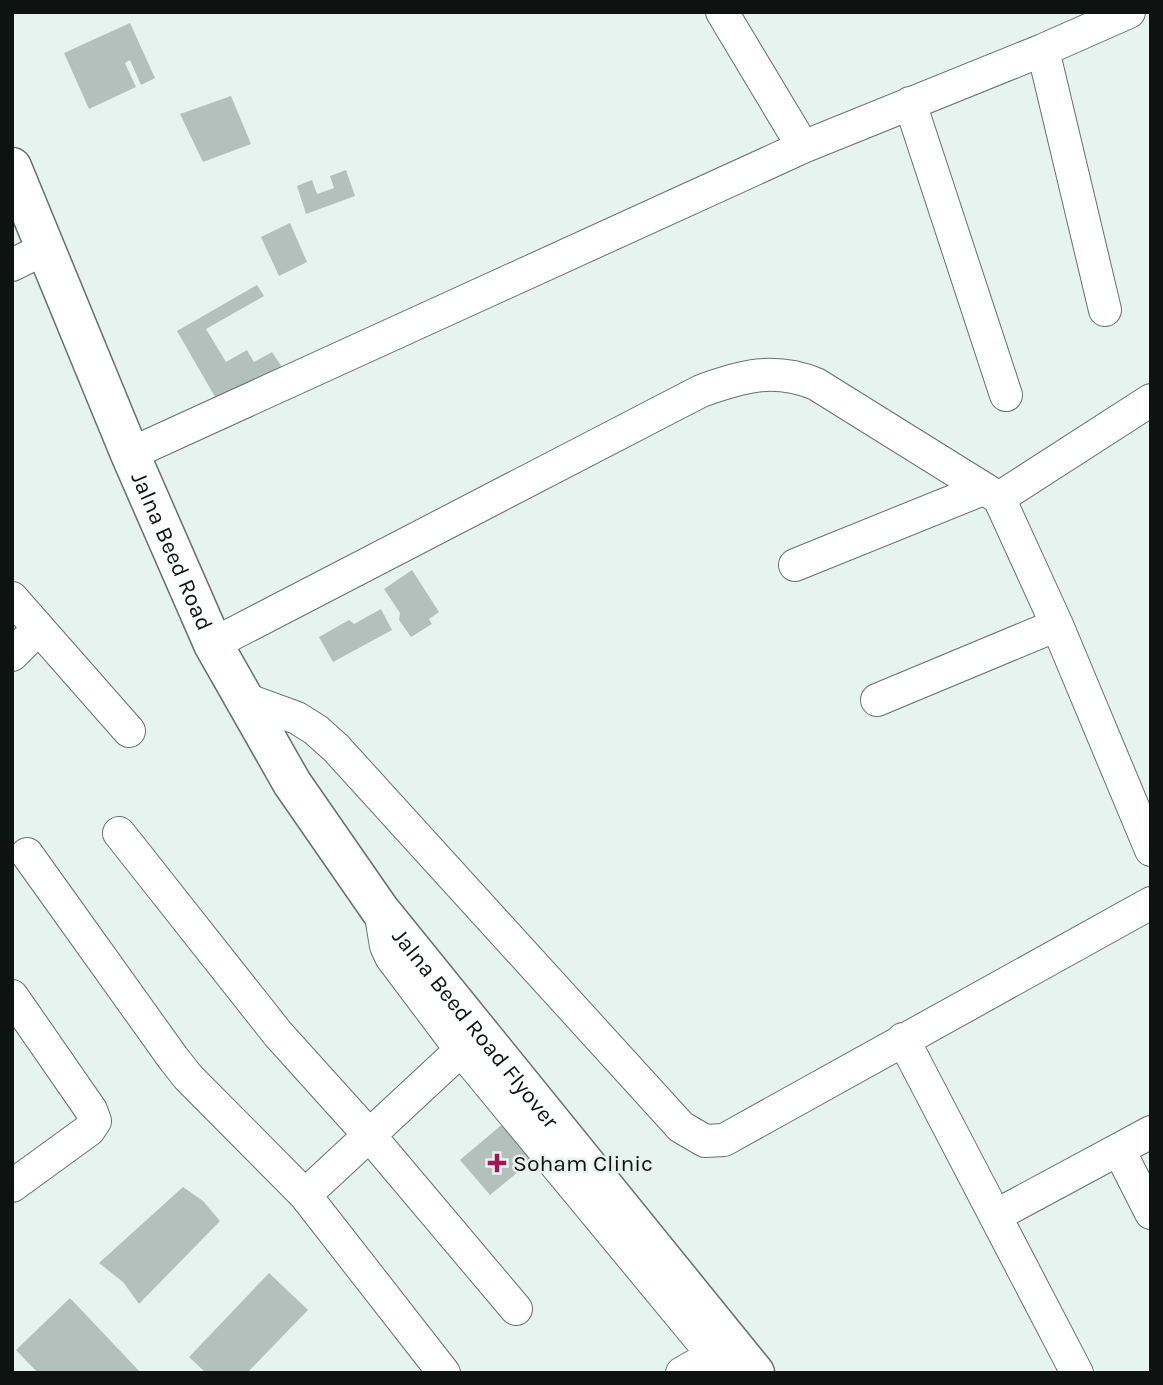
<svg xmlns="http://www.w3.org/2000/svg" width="1163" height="1385" font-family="Karla,sans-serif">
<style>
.building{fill:#b4c0bb}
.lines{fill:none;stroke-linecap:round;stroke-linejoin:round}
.minor-casing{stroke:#65716c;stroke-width:34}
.major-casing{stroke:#65716c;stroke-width:41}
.minor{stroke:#fff;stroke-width:32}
.major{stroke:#fff;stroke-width:38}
.poi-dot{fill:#a51454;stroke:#e6f3ee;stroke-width:2.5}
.labels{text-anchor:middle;stroke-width:5;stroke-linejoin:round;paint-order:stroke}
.street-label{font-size:23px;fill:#0e1211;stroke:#e6f3ee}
.poi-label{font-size:23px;fill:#0e1211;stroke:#e6f3ee;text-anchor:start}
</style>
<rect width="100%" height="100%" fill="#e6f3ee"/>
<path class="building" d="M130 23 155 78 141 85 130 60 125 63 136 87 89 109 64 53Z
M231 96 251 144 203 162 180 114Z
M346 170 355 196 306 214 297 186 312 180 317 194 334 188 330 176Z
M290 223 307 262 279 276 261 237Z
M257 285 264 296 206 329 226 362 247 350 254 362 272 352 282 367 218 402 177 331Z
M412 570 439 612 429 619 432 624 411 637 399 620 400 613 384 589Z
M381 609 392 630 333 662 319 637 349 620 354 624Z
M505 1122 535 1158 490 1195 460 1160Z
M183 1187 203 1201 220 1221 139 1304 123 1282 99 1263Z
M269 1273 308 1310 247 1373H206L189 1357Z
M70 1298 141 1373H38L16 1350Z"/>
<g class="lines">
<defs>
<path id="minor" d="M722 12 803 147
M1043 50 1105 310
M910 103 1006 395
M12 265 46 248
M130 454 803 147 1043 50 1129 12
M999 498 1151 400
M795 565 983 489
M12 598 129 731
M213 644 701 391C742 376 774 367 816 384L999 498 1057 625 1151 850
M12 655 38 629
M245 699 297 718 316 730 336 748 681 1127 705 1141 724 1140 1151 903
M877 700 1057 625
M119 833 278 1034 370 1136 516 1309
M27 854 173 1058 188 1077 305 1195 444 1373
M380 910 386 946 391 957 461 1050 728 1373
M12 996 91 1110 95 1121 89 1130 12 1186
M903 1039 1077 1373
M1119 1150 1151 1213
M305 1195 461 1050
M995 1216 1151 1132
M682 1373 714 1355"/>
<g id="major">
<path id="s1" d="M12 167 130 454 213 644 292 783 380 910 755 1373"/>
</g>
</defs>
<use href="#minor" class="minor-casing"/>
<use href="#major" class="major-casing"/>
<use href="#minor" class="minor"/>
<use href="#major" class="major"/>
</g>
<path class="poi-dot" d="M493.5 1152.5h7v7h7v7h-7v7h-7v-7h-7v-7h7z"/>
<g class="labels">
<g class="street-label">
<text dy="8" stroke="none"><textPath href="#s1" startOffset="416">Jalna Beed Road</textPath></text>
<text dy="8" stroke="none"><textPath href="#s1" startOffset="984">Jalna Beed Road Flyover</textPath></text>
</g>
<g class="poi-label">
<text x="513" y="1171">Soham Clinic</text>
</g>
</g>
<rect width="1163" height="1385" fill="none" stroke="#0e1211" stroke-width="28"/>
</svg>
